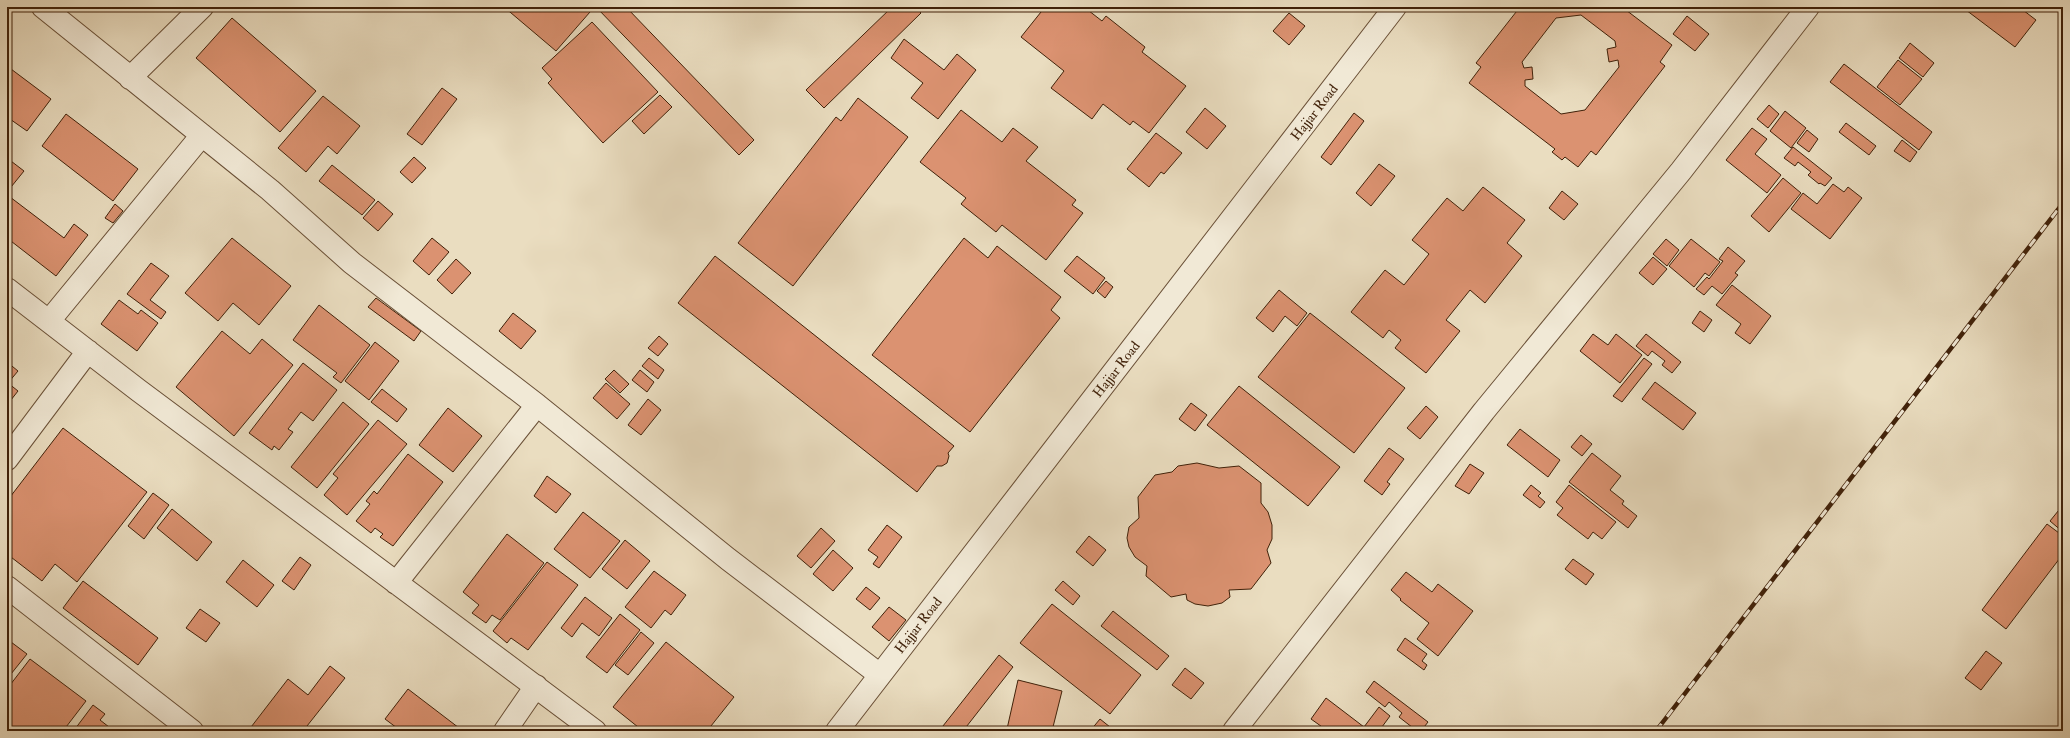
<svg xmlns="http://www.w3.org/2000/svg" width="2070" height="738" font-family="'IM FELL Double Pica',serif">
<style>
.building{fill:#db9271;stroke:#402109;fill-rule:evenodd}
.lines{fill:none;stroke-linecap:round;stroke-linejoin:round}
.minor-casing{stroke:#6a5037;stroke-width:24}
.minor{stroke:#f1e9d6;stroke-width:22}
.rail-casing{stroke:#402109;stroke-width:4.5}
.rail{stroke:#f1e9d6;stroke-width:3;stroke-dasharray:9;stroke-linecap:butt}
.labels{text-anchor:middle;stroke-width:4;stroke-linejoin:round;paint-order:stroke}
.street-label{font-size:14px;fill:#402109;stroke:#f1e9d6}
</style>
<rect width="100%" height="100%" fill="#eaddc0"/>
<filter id="stains"><feTurbulence type="fractalNoise" baseFrequency=".005" numOctaves="4"/><feColorMatrix values="0 0 0 0 .2 0 0 0 0 .09 0 0 0 0 .02 0 0 0 .5 -.17"/></filter>
<radialGradient id="worn" r=".72"><stop offset=".6" stop-color="#630" stop-opacity="0"/><stop offset="1" stop-color="#630" stop-opacity=".3"/></radialGradient>
<path class="building" d="M504 7H585L590 12 556 51Z
M596 7H626L754 140 739 155Z
M892 7H915L921 13 824 108 806 90Z
M1045 7H1084L1102 21 1106 16 1145 47 1142 52 1186 86 1149 133 1133 121 1130 125 1103 104 1092 119 1051 88 1064 71 1021 37Z
M1520 7H1622L1672 45 1660 62 1665 66 1596 155 1591 151 1578 167 1565 157 1562 160 1552 152 1555 149 1469 83 1481 67 1476 63ZM1581 15 1615 41 1616 47 1607 49 1609 62 1618 60 1619 67 1585 110 1561 114 1525 86V80L1533 79 1532 67 1524 68 1522 62 1556 18Z
M1962 7H2019L2036 20 2015 47Z
M1289 13 1305 26 1289 45 1273 31Z
M1687 16 1709 34 1695 51 1673 34Z
M232 18 316 91 280 132 196 58Z
M592 22 658 92 603 143 548 83 552 79 542 68Z
M904 39 944 70 957 54 976 70 938 119 911 98 923 83 891 58Z
M1910 43 1934 63 1923 77 1899 58Z
M1898 60 1922 79 1900 105 1877 87Z
M1844 64 1932 132 1919 150 1830 82Z
M7 66 51 99 27 131 7 117Z
M442 88 457 99 422 145 407 134Z
M660 95 672 107 644 134 632 121Z
M323 96 360 126 337 154 328 146 306 172 278 148Z
M858 98 908 137 793 286 738 243 836 117 841 121Z
M1769 105 1779 114 1768 128 1757 119Z
M1205 108 1226 126 1207 149 1186 132Z
M961 110 1002 142 1013 128 1038 147 1026 161 1076 200 1072 205 1083 213 1046 260 1002 225 996 232 961 204 966 198 920 162Z
M1785 111 1806 128 1791 148 1770 131Z
M1354 113 1364 121 1331 165 1321 157Z
M66 114 138 169 113 201 42 146Z
M1846 123 1876 146 1869 155 1839 132Z
M1752 128 1767 139 1755 154 1781 175 1767 193 1726 160Z
M1807 130 1818 139 1809 152 1797 143Z
M1156 133 1182 153 1164 174 1161 172 1149 187 1127 169Z
M1902 140 1917 152 1910 162 1894 151Z
M1793 147 1832 178 1825 186 1820 183 1819 184 1808 175 1811 172 1798 162 1795 166 1784 158Z
M414 157 426 168 412 183 400 172Z
M7 158 24 171 7 192Z
M1379 164 1395 176 1371 206 1356 193Z
M332 165 375 200 362 215 319 181Z
M1783 178 1801 193 1769 232 1751 216Z
M1833 184 1844 192 1848 187 1862 198 1830 239 1791 209 1803 193 1817 204Z
M1483 187 1525 220 1507 243 1522 256 1485 303 1470 290 1446 320 1460 331 1426 373 1395 348 1401 340 1389 330 1383 338 1351 312 1385 270 1404 285 1429 254 1412 240 1447 198 1463 211Z
M1562 191 1578 204 1564 220 1549 208Z
M10 197 64 238 74 224 88 235 56 276 7 238V201Z
M378 201 393 214 378 231 363 218Z
M115 204 123 211 113 223 105 218Z
M232 238 291 286 259 325 233 303 218 321 185 293Z
M432 238 449 252 429 275 413 261Z
M964 238 988 258 997 246 1061 297 1051 310 1060 318 970 432 872 355Z
M1666 239 1679 250 1667 266 1653 254Z
M1691 239 1720 262 1709 276 1705 273 1694 287 1669 266Z
M1728 247 1745 261 1735 273 1738 275 1722 294 1712 286 1704 295 1696 289 1707 277 1709 279 1723 261 1719 259Z
M715 256 954 446 948 453 949 456 947 463 942 466H937L917 492 678 303Z
M1077 256 1105 278 1093 294 1064 271Z
M1653 257 1667 269 1653 285 1639 273Z
M456 259 471 273 452 294 437 280Z
M151 263 169 276 150 300 166 312 161 319 127 294Z
M1106 281 1113 287 1105 298 1097 291Z
M1732 285 1771 316 1750 344 1735 333 1741 324 1716 305Z
M1279 290 1307 313 1297 326 1285 316 1273 332 1256 318Z
M376 298 421 331 414 341 368 307Z
M119 300 138 314 141 310 158 323 137 351 101 324Z
M319 305 370 345 341 383 333 377 337 373 293 340Z
M1700 311 1712 320 1704 332 1692 323Z
M513 313 536 331 521 349 499 331Z
M1310 313 1405 388 1354 453 1258 377Z
M222 331 250 354 262 339 293 365 234 436 176 387Z
M1593 334 1608 345 1616 334 1642 355 1620 383 1580 351Z
M1646 334 1681 362 1672 373 1662 365 1665 361 1652 351 1648 356 1636 346Z
M659 336 668 344 658 356 648 348Z
M375 342 399 361 369 400 345 381Z
M649 358 664 370 658 379 642 366Z
M1644 358 1652 364 1622 402 1613 396Z
M7 362 18 371 8 383 18 391 7 405Z
M303 363 337 390 313 421 301 412 288 429 293 432 279 450 274 446 272 450 249 433Z
M614 370 629 384 620 393 605 379Z
M640 370 654 382 647 392 632 380Z
M1655 382 1696 413 1683 430 1642 399Z
M606 383 630 404 617 419 593 398Z
M1239 386 1340 467 1308 506 1207 425Z
M382 389 407 409 397 422 371 402Z
M648 399 661 410 641 435 628 425Z
M343 402 369 424 317 488 291 467Z
M1191 403 1207 415 1195 431 1179 419Z
M1426 406 1438 417 1420 439 1407 428Z
M448 408 482 436 453 472 419 445Z
M378 420 407 444 347 515 324 495 338 478 333 474Z
M63 428 147 492 77 582 55 564 42 581 7 554V501Z
M1520 429 1560 460 1548 477 1507 445Z
M1581 435 1592 444 1582 456 1571 447Z
M1389 448 1404 459 1387 482 1390 484 1382 495 1364 481Z
M1592 453 1621 476 1610 490 1624 501 1622 504 1637 516 1628 528 1569 482Z
M408 454 443 482 393 546 380 537 383 534 375 528 371 533 356 521 370 504 366 501 374 491 377 494Z
M1197 463 1219 468 1239 466 1261 483V503L1268 512 1272 525V539L1267 550 1271 563 1251 589 1229 590 1230 597 1222 603 1208 606 1195 604 1187 600 1186 594 1171 597 1146 576 1147 566 1135 557 1129 547 1127 538 1129 527 1139 518 1138 497 1155 475 1172 472 1178 466Z
M1470 464 1484 473 1469 494 1455 486Z
M547 476 571 494 556 513 534 496Z
M1531 485 1541 493 1538 496 1545 502 1540 508 1523 495Z
M1569 485 1616 522 1602 539 1593 532 1588 539 1557 515 1563 508 1556 502Z
M153 493 169 505 144 539 128 526Z
M2063 505V532L2050 521Z
M172 509 212 542 197 561 157 528Z
M583 512 620 541 590 578 554 549Z
M2047 524 2063 536V554L2006 629 1982 610Z
M887 525 902 537 879 568 873 564 878 557 868 550Z
M821 528 835 541 811 568 797 556Z
M507 534 544 563 500 620 492 615 486 623 472 613 479 605 463 592Z
M1089 536 1106 550 1093 566 1076 552Z
M625 540 650 561 627 589 602 569Z
M833 550 853 568 833 591 813 574Z
M300 557 311 565 294 590 282 581Z
M1573 559 1594 574 1586 585 1565 569Z
M243 560 274 585 257 607 226 582Z
M547 562 578 585 528 650 511 638 507 643 493 631Z
M654 571 686 595 671 615 665 610 651 628 625 607Z
M1406 572 1432 592 1438 584 1473 611 1438 656 1417 639 1429 623 1400 600 1401 599 1391 590Z
M83 581 158 638 138 665 63 608Z
M1063 581 1080 596 1073 605 1055 590Z
M866 587 880 598 870 610 856 599Z
M585 597 612 618 599 636 582 623 572 637 561 628Z
M1052 604 1141 675 1110 714 1020 643Z
M889 607 906 620 889 641 872 627Z
M200 609 220 623 206 642 186 628Z
M1113 611 1169 656 1157 670 1101 626Z
M620 614 640 630 607 673 586 657Z
M641 632 654 643 628 675 615 665Z
M1405 638 1427 654 1422 661 1427 665 1424 670 1397 650Z
M7 639 27 654 11 674 7 671Z
M666 642 734 697 707 731H643L613 707Z
M1986 651 2002 663 1981 690 1965 678Z
M999 655 1013 667 963 731H939Z
M30 659 86 701 63 731H7V689Z
M330 666 345 678 307 726 313 731H248L288 679 308 695Z
M1185 668 1204 683 1191 699 1172 685Z
M1018 680 1062 691 1052 731H1015L1007 729Z
M1374 681 1428 722 1421 731H1417L1399 717 1402 713 1389 702 1385 707 1366 692Z
M408 689 463 731H401L385 719Z
M1326 698 1364 727 1379 707 1390 716 1379 731H1324L1325 729 1311 719Z
M93 705 105 714 100 720 109 727 106 731H97L94 729 92 731H77L75 729Z
M1100 719 1115 731H1090Z"/>
<g class="lines">
<defs>
<path id="minor" d="M43 7 270 190 352 263 537 405 728 559 880 675
M130 78 202 7
M7 289 138 390 595 731
M49 321 202 135
M7 459 88 351
M396 583 537 405
M7 587 192 731
M505 731 536 686
M837 731 1395 7
M1234 731 1484 411 1681 171 1808 7"/>
</defs>
<use href="#minor" class="minor-casing"/>
<use href="#minor" class="minor"/>
<defs>
<path id="rail" d="M1656 731 2063 203"/>
</defs>
<use href="#rail" class="rail-casing"/>
<use href="#rail" class="rail"/>
</g>
<g class="labels">
<g class="street-label">
<text transform="translate(1314 112) rotate(-52)" y="5">Hajjar Road</text>
<text transform="translate(1116 369) rotate(-52)" y="5">Hajjar Road</text>
<text transform="translate(918 625) rotate(-52)" y="5">Hajjar Road</text>
</g>
</g>
<rect width="2070" height="738" fill="none" stroke="#eaddc0" stroke-width="24"/>
<rect x="8" y="8" width="2054" height="722" fill="none" stroke="#402109" stroke-width="2"/>
<rect x="12" y="12" width="2046" height="714" fill="none" stroke="#402109"/>
<rect width="100%" height="100%" filter="url(#stains)"/>
<rect width="100%" height="100%" fill="url(#worn)"/>
</svg>
